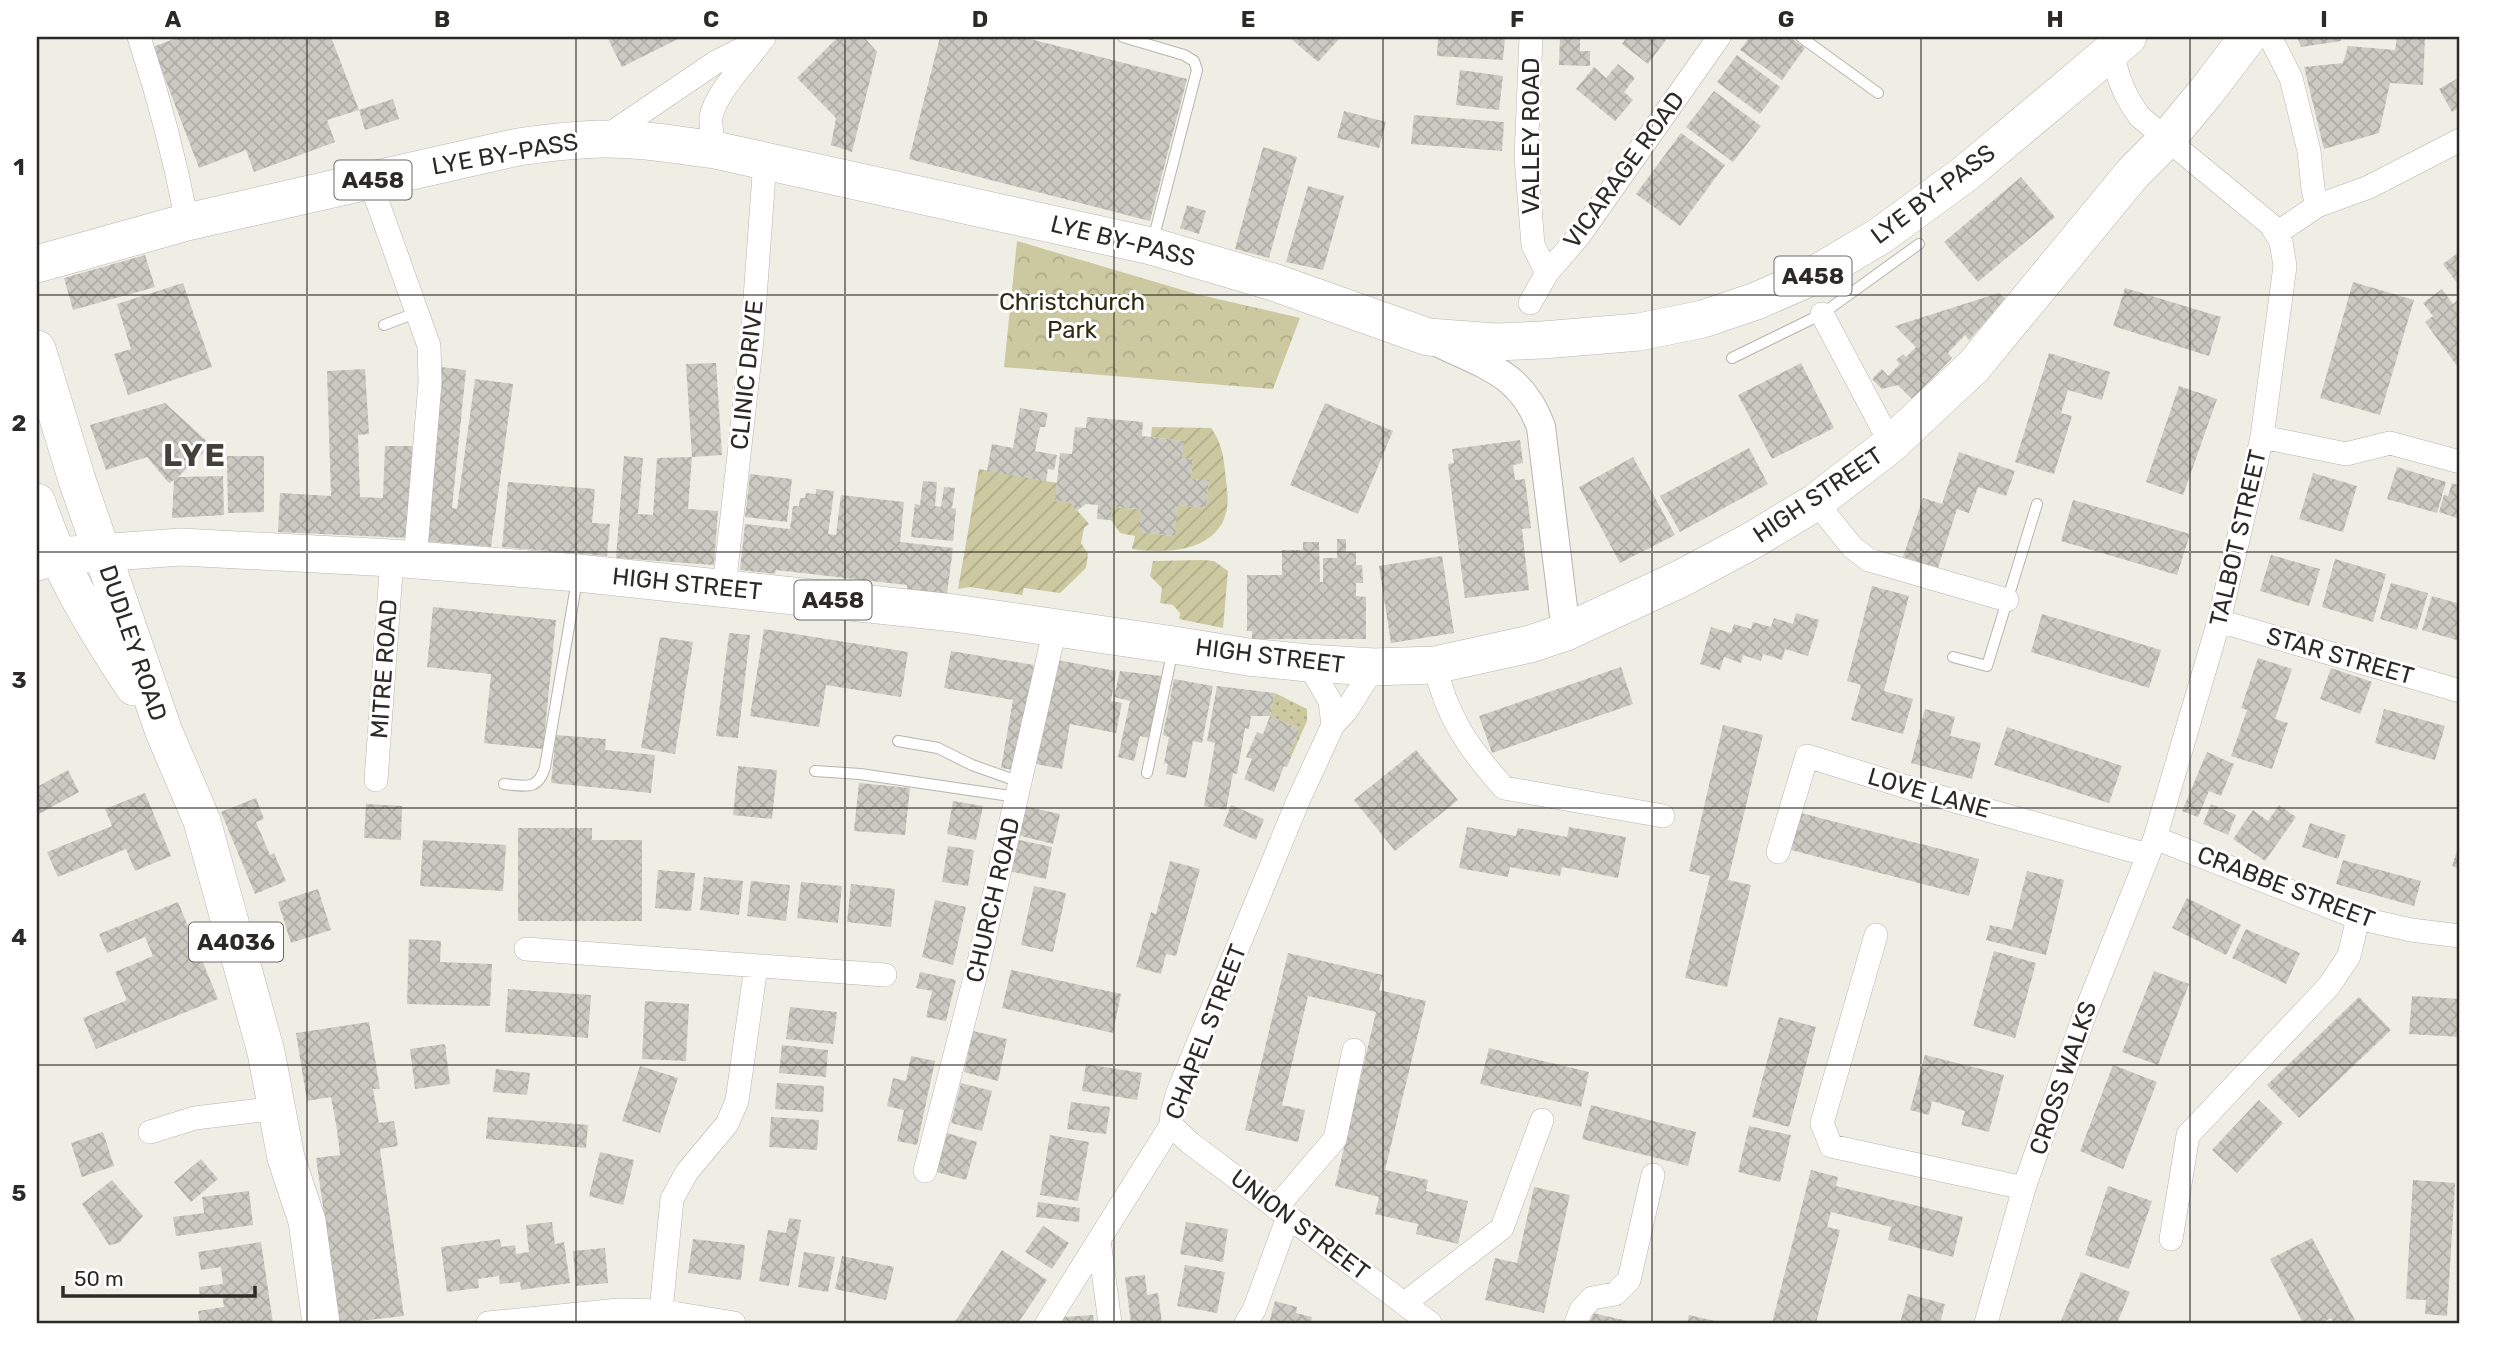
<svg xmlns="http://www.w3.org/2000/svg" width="2497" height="1360" font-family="Rubik,sans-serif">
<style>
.grass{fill:url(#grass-dots)}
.park{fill:url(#park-crowns)}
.garden{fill:url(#garden-furrows)}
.building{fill:url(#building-cross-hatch)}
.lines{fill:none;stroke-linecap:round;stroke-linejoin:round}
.service-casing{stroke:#b6b5ad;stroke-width:12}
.minor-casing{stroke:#b6b5ad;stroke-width:24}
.tertiary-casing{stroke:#b6b5ad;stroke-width:30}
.trunk-casing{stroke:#b6b5ad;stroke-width:38}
.service{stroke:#fff;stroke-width:10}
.minor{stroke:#fff;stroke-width:23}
.tertiary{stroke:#fff;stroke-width:28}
.trunk{stroke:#fff;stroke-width:37}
.grid{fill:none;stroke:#2b2a27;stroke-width:2;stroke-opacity:0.55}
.labels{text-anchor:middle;stroke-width:6;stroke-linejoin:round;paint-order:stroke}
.shield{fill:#fff;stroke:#6b6a68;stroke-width:2}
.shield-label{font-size:23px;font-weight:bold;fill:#2b2a27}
.street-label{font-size:24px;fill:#2b2a27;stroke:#fff}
.park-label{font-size:24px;fill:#2f2b10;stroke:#fff}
.district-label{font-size:32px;font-weight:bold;letter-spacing:2px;fill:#414039;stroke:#fff}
.neatline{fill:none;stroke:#2b2a27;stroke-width:2.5}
.grid-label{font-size:23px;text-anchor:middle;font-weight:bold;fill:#2b2a27}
</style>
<defs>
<pattern id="grass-dots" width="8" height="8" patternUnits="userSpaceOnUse" patternTransform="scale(1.75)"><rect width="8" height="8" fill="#ccc8a0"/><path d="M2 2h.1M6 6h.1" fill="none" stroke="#afac8a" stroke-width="1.8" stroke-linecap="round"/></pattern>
<pattern id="park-crowns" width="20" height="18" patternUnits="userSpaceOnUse" patternTransform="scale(1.75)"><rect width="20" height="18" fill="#ccc8a0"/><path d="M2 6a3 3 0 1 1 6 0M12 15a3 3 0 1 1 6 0" fill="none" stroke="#afac8a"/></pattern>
<pattern id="garden-furrows" width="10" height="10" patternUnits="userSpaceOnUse" patternTransform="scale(1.75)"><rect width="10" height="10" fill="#ccc8a0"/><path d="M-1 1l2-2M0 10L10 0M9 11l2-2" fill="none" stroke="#afac8a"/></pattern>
<pattern id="building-cross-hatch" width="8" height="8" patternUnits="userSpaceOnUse" patternTransform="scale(1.75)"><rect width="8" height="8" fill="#cbcac2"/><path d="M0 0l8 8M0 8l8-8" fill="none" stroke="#aeaea7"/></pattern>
</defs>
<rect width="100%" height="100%" fill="#efeee5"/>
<path class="grass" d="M1275 693 1307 709V721L1292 755 1289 754 1300 729 1270 716Z"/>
<path class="park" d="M1017 241 1196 294 1300 318 1273 389 1004 367Z"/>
<path class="garden" d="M1152 427 1211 428C1223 444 1224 460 1226 480 1227 490 1229 502 1226 513 1216 552 1165 554 1132 549L1135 536 1120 533 1111 520 1112 507 1141 509 1140 532 1174 536 1178 505 1206 508 1209 481 1191 479 1193 459 1182 458 1183 441 1151 437Z
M979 469 1057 483 1056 501 1070 502 1089 524 1084 528 1081 543 1088 554 1086 568 1060 593 1024 588 1022 595 970 587 958 589Z
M1203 560 1214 561 1228 571 1223 628 1179 619 1180 613 1173 605 1160 603 1162 588 1150 576 1153 561Z"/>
<path class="building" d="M179 37H331L359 110 327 120 335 142 254 172 246 150 199 168 153 47Z
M607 37H682L622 67Z
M838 37H864L877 52 852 152 831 145 836 118 797 78Z
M940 37H1022L1187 79 1150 221 909 159Z
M1289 37H1341L1318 62Z
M1438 37H1505L1503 60 1437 56Z
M1560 37H1580V51H1590V66L1559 65Z
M1627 37H1668L1648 64 1622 44Z
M1750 37H1790L1805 48 1782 80 1740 50Z
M2297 37H2340L2341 41 2301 47Z
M2397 37H2425L2423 85 2390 83 2379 133 2324 149 2304 67 2343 63 2348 46 2395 50Z
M1737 55 1780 87 1760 114 1717 82Z
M1618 64 1635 78 1624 92 1633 100 1615 121 1576 89 1594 67 1606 78Z
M1460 70 1503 76 1499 110 1456 105Z
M2460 77V107L2452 112 2439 89Z
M1714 91 1761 126 1733 162 1686 127Z
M393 99 399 119 365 130 359 110Z
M1344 111 1386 122 1379 148 1337 138Z
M1414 115 1504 122 1502 151 1411 144Z
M1681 133 1725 165 1680 226 1636 194Z
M1263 147 1297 157 1269 258 1235 249Z
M2021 177 2055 217 1978 282 1944 242Z
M1308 186 1344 196 1323 270 1286 262Z
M1187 205 1206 211 1199 234 1180 228Z
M2460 251V287L2443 264Z
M145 255 155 287 73 310 64 278Z
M2353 282 2414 300 2380 415 2320 398Z
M183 283 212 367 128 395 114 354 131 349 117 304Z
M2125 288 2221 317 2209 356 2113 326Z
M2442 289 2453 304 2460 298V370L2425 322 2433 316 2423 303Z
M1999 293 2006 299 1969 340 1965 335 1948 353 1952 358 1912 399 1898 385 1882 389 1872 379 1882 369 1888 376 1900 364 1896 360 1903 354 1906 357 1916 347 1895 326Z
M2049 353 2110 372 2102 400 2068 390 2061 413 2072 416 2054 474 2015 462Z
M716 363 722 455 692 457 686 364Z
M1801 363 1834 428 1772 459 1738 395Z
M441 367 466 370 452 508 457 509 475 379 513 384 491 547 423 541Z
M365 369 369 434 358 435 360 497 383 498 385 446H412L410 538 278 532 280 493 331 496 327 371Z
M2179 386 2217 399 2183 495 2146 482Z
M165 403 211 445 178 477 223 476 224 515 172 518 174 480 169 483 147 457 106 470 90 425Z
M1325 403 1393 431 1358 514 1290 485Z
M1020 408 1048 413 1045 427H1040L1035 451 1057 455 1054 470 1048 469 1046 481 987 471 992 444 1013 448Z
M1087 417 1143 422 1142 436 1184 441 1182 458 1193 459 1191 479 1209 480 1206 508 1178 505 1175 536 1139 532 1141 509 1112 507 1111 520 1097 519 1098 505 1086 504 1076 511 1070 502 1055 501 1060 453 1072 454 1075 427 1086 428Z
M1520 440 1523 463 1513 465 1515 480 1525 479 1531 528 1522 529 1529 590 1465 598 1448 464 1454 463 1452 449Z
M1749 448 1768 484 1680 532 1660 496Z
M1959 452 2015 471 2006 496 1978 487 1969 513 1957 509 1938 568 1903 557 1923 498 1942 504Z
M227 456H264V512L228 513Z
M624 456 643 458 638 514 653 515 657 458 692 457 688 509 718 511 714 565 616 558Z
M1633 457 1675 535 1620 563 1579 487Z
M2397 467 2446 482 2437 513 2387 499Z
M2313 473 2357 486 2343 532 2299 519Z
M750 474 792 479 787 522 745 517Z
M923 481 937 482 935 506 941 507 944 487 955 488 952 508 956 509 953 541 911 537 915 504 920 505Z
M508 482 595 489 592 523 610 524 607 556 502 547Z
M2452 483 2460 486V519L2439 512 2444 495 2448 496Z
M816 489 834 491 828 534 836 535 841 495 904 502 900 542 953 548 947 594 907 589V585L776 570 775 574 740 570 745 524 790 529 793 506H799L800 498H805L806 493 816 494Z
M2073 500 2190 534 2177 575 2061 541Z
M1337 539H1346V552H1356V565H1362L1363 583H1356V596L1366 597V639H1252V631H1247V575H1282V550H1303V542H1319L1320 582H1323V558H1337Z
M2271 555 2320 569 2309 606 2260 591Z
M1442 556 1454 633 1391 643 1379 566Z
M2335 559 2386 574 2373 622 2322 607Z
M2391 583 2428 593 2417 630 2380 619Z
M1872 586 1909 596 1884 691 1913 699 1903 734 1851 720 1861 685 1847 681Z
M2432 596 2460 604V641L2422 630Z
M433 607 556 620 543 749 484 743 491 674 427 667Z
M1796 613 1819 620 1808 656 1785 649 1782 660 1763 654 1761 661 1743 655 1741 663 1724 657 1720 670 1700 664 1711 627 1731 633 1734 624 1751 629 1753 622 1771 627 1774 618 1793 624Z
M2042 614 2161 650 2149 688 2031 652Z
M764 629 908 652 901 697 826 685 819 727 750 716Z
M729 633 750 635 738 738 716 736Z
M660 637 693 642 675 754 641 748Z
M951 651 1034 665 1016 770 1001 768 1013 700 944 688Z
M2258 658 2292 669 2275 719 2288 723 2272 769 2231 756 2247 710 2241 708Z
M1052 659 1116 671 1111 701 1122 703 1116 733 1070 724 1062 769 1036 764Z
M1621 667 1633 704 1492 753 1479 716Z
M2331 668 2372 682 2360 714 2320 699Z
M1120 671 1162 676 1149 738 1140 736 1134 761 1118 757 1130 701 1114 697Z
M1174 679 1213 686 1202 743 1193 741 1186 778 1166 774 1168 764 1164 763 1169 737 1163 735Z
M1217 686 1275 693 1270 716 1300 729 1289 754 1292 755 1287 767 1284 766 1274 792 1244 779 1252 759 1246 757 1257 732 1263 734 1270 716H1251L1249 729 1245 728 1237 774 1233 773 1226 810 1204 806 1215 743 1207 741Z
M1925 709 1955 717 1950 736 1981 743 1972 779 1911 763Z
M2384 709 2445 726 2435 760 2375 743Z
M1723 725 1763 735 1728 880 1751 885 1727 987 1685 978 1710 876 1689 871Z
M2007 727 2122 766 2109 803 1994 765Z
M556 735 606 739 605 750 655 755 651 793 551 783Z
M1416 750 1458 800 1395 851 1354 800Z
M2207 752 2234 764 2221 796 2209 791 2198 817 2182 811Z
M738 766 777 770 772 819 733 815Z
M68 770 79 792 37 815V787Z
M859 783 910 788 905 835 854 831Z
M145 793 171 856 135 871 126 849 58 877 47 852 112 826 105 809Z
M256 798 264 819 256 822 270 855 274 853 286 881 255 894 221 812Z
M953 801 983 806 976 840 947 834Z
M366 804 402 806 401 840 364 838Z
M2211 804 2236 815 2228 835 2203 824Z
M1231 805 1264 819 1256 840 1223 826Z
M2279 805 2296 817 2265 861 2233 839 2253 810 2268 821Z
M1024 806 1060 814 1053 844 1017 835Z
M1801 813 1979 859 1969 896 1791 850Z
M2310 823 2346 835 2338 859 2302 847Z
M1467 827 1516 836 1518 828 1567 837 1569 827 1626 837 1618 878 1562 867 1560 876 1510 867 1508 877 1459 868Z
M518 828H592V840H642V921H518Z
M1015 839 1052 847 1046 879 1009 871Z
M423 840 506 845 503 891 420 886Z
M2460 842V869L2452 866Z
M948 846 974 850 968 886 942 882Z
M2343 860 2421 881 2414 906 2336 884Z
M1170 861 1200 869 1176 956 1166 954 1161 974 1136 967 1151 912 1156 914Z
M658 870 695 873 691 911 655 908Z
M2027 871 2064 880 2046 955 1986 940 1990 925 2012 930Z
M704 877 743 881 739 915 700 910Z
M751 881 790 885 786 921 747 916Z
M801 882 842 886 838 923 797 918Z
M851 884 895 889 891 927 847 922Z
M1034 886 1066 893 1053 952 1021 945Z
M318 889 331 930 291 943 278 902Z
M2187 898 2241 925 2226 955 2172 928Z
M935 900 966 907 953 965 922 957Z
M178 902 218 999 96 1049 83 1018 127 1000 115 972 153 956 145 937 107 953 99 934Z
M2246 929 2300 953 2286 984 2232 958Z
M409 939 441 941 440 962 492 964 490 1006 407 1004Z
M1994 951 2036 963 2015 1038 1973 1026Z
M1288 953 1383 975 1379 990 1426 1001 1385 1170 1428 1180 1426 1191 1468 1201 1458 1244 1416 1234 1418 1224 1375 1214 1379 1197 1335 1186 1376 1012 1308 996 1282 1105 1305 1110 1298 1142 1245 1130Z
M1011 970 1121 994 1113 1033 1002 1008Z
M2154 971 2189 984 2158 1065 2122 1052Z
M920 972 956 980 946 1021 926 1017 932 991 916 988Z
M508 989 591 995 588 1038 505 1032Z
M2412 996 2460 999V1037L2409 1034Z
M2359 997 2391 1030 2299 1118 2267 1085Z
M645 1001 689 1004 686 1061 642 1059Z
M790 1007 837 1012 833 1044 786 1039Z
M1779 1017 1816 1027 1789 1127 1752 1117Z
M369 1022 380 1089H373L379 1123 394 1121 398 1146 380 1149 404 1316 340 1323 316 1158 340 1155 337 1130 331 1097 307 1101 296 1033Z
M973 1031 1007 1039 998 1081 964 1072Z
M445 1044 450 1084 415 1089 410 1049Z
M782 1045 828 1050 826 1077 779 1073Z
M1489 1048 1589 1072 1581 1107 1480 1084Z
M1925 1055 2004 1075 1989 1132 1961 1125 1965 1111 1932 1101 1929 1115 1910 1110Z
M911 1056 935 1061 917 1145 897 1141 904 1110 887 1106 893 1078 906 1081Z
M1086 1064 1142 1073 1137 1100 1082 1091Z
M2113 1065 2157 1082 2123 1169 2080 1151Z
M640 1066 678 1078 660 1133 622 1121Z
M496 1069 530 1073 527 1095 493 1092Z
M777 1083 824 1086 823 1112 775 1109Z
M961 1083 992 1091 982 1131 951 1123Z
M2259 1100 2283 1123 2237 1173 2212 1150Z
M1071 1102 1110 1107 1106 1134 1067 1129Z
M1591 1105 1696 1132 1688 1166 1582 1139Z
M488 1117 588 1125 586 1148 486 1139Z
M771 1117 819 1120 817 1150 769 1147Z
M1749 1126 1791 1135 1780 1182 1738 1172Z
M103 1132 114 1166 82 1177 71 1143Z
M947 1133 977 1142 966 1180 936 1172Z
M1050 1135 1089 1142 1078 1201 1040 1195Z
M600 1152 634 1160 623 1205 589 1196Z
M201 1159 218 1179 191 1202 174 1182Z
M1811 1170 1838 1177 1836 1186 1963 1217 1953 1257 1888 1240 1891 1227 1831 1212 1827 1227 1840 1230 1816 1323H1772Z
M112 1180 143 1216 119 1243 109 1245 82 1204Z
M2413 1180 2455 1183 2447 1316 2425 1314 2426 1300 2406 1299Z
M2108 1186 2152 1201 2129 1269 2085 1255Z
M1534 1187 1570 1195 1544 1313 1485 1300 1495 1258 1517 1263Z
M249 1191 253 1225 176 1236 173 1217 204 1213 202 1197Z
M1038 1202 1080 1208 1079 1222 1036 1217Z
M789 1218 801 1220 789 1286 759 1281 768 1230 786 1233Z
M552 1222 555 1244 564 1242 570 1283 521 1290 520 1282 500 1284 499 1276 478 1279 479 1288 447 1292 441 1247 500 1239 501 1247 515 1245 516 1254 529 1252 526 1225Z
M1186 1222 1228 1229 1223 1262 1180 1254Z
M1043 1226 1069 1243 1052 1269 1025 1252Z
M2312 1238 2355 1320 2349 1323H2334L2331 1318 2321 1323H2303L2270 1259Z
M693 1239 745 1245 741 1280 688 1273Z
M261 1242 273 1323H200L198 1311 224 1307 222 1294 200 1298 199 1287 223 1284 221 1267 201 1270 198 1252Z
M605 1248 608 1283 576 1286 573 1251Z
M1002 1250 1047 1280 1018 1323H954Z
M804 1252 835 1257 828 1292 798 1287Z
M842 1256 894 1267 886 1300 835 1289Z
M1185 1265 1225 1272 1217 1313 1177 1306Z
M2081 1272 2130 1292 2117 1323H2060Z
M1145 1275 1147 1295 1158 1293 1162 1323H1131L1125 1277Z
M1908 1294 1945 1304 1940 1323H1900Z
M1275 1301 1297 1307 1296 1313 1312 1317 1310 1323H1269Z
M1593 1313 1632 1322V1323H1590Z
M1093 1315 1094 1323H1063V1317Z
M1689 1315 1719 1322V1323H1687Z"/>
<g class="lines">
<defs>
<path id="service" d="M1123 37 1184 55 1194 61 1197 70 1153 240
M1801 37 1878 93
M384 325 418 312
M1732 358 1822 314 1919 244
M1953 657 1987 666 2037 504
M898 741 938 748 972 765 1020 782
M815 771 860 774 1017 797
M1147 773 1173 649
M504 784C526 786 538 791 545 767L577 580"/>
<path id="minor" d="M139 37C159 98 175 159 187 222
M1531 37 1526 157 1533 245 1547 273
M2270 37 2291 78 2309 151 2313 189 2317 206
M604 138 716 62 764 38
M715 150C713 139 710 128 711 117 715 94 746 62 760 43
M370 181 429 346 430 383 415 561
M2277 233 2317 206 2369 187 2460 140
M1530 303 1547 273 1579 236 1719 37
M1822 314 1891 444
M2262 437 2346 454 2390 443 2460 462
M1816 502 1852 547 1869 560 2007 600
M724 588 752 339 765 161
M2219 621 2460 691
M1308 663 1330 701 1333 725
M1435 665C1446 716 1469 749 1504 788L1663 816
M376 780 392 558
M2155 838 2358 918 2411 930 2460 936
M1778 852 1807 756 1926 793 2148 855
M1876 935 1822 1123 1831 1146 2024 1188
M526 949 885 975
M1171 1125 1190 1143 1430 1323
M150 1132 195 1118 277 1108
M925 1171 978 966 1055 628
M1276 1208 1335 1139 1354 1050
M2171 1239 2188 1135 2329 986 2349 956 2358 918
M1099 1240 1110 1323
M1405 1303 1502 1228 1542 1120
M661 1311 672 1199 687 1172 727 1124 737 1101 756 966
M488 1323 619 1310 661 1311 734 1323
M1047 1323 1171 1125 1172 1113 1178 1092 1298 801 1333 725 1346 711 1374 667
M1246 1323 1254 1310 1288 1217
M1576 1323 1581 1310 1592 1298 1615 1294 1629 1280 1653 1175
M1986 1323 2024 1188 2084 1016 2155 838 2219 621 2262 437 2285 266 2281 242 2271 225 2140 117C2124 96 2116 75 2112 49"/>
<path id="tertiary" d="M1437 342C1484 365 1522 373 1541 427L1566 632"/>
<path id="trunk" d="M37 264 187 222 518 147C545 143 572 140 600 139 639 138 677 145 715 150L1151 246 1273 282 1428 337 1496 342 1543 340 1639 332 1703 319 1756 301 1809 278 1880 236 1966 173 2128 37
M37 349 77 480 164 732 202 821 266 1052 286 1158 307 1221 321 1323
M37 502C59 570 95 628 134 687
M37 562 57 556 181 547 392 558 578 573 954 613 1174 645 1248 657 1308 663 1374 667 1435 665 1530 644 1566 632 1682 578 1753 540 1816 502 1891 444 1973 367 2133 173 2167 139 2206 92 2248 37"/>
</defs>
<use href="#service" class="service-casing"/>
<use href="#minor" class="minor-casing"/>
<use href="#tertiary" class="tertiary-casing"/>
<use href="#trunk" class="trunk-casing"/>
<use href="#service" class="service"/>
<use href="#minor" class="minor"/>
<use href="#tertiary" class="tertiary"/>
<use href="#trunk" class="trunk"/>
</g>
<path class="grid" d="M307 37V1323M576 37V1323M845 37V1323M1114 37V1323M1383 37V1323M1652 37V1323M1921 37V1323M2190 37V1323M37 295H2460M37 552H2460M37 808H2460M37 1065H2460"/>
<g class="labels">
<g class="shield">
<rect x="334.5" y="160.5" width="77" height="39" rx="5"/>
<rect x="1774.5" y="256.5" width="77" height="39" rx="5"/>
<rect x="794.5" y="580.5" width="77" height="39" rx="5"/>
<rect x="189" y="922.5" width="94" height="39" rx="5"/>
</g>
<g class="shield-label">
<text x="373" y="188">A458</text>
<text x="1813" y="284">A458</text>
<text x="833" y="608">A458</text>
<text x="236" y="950">A4036</text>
</g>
<g class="street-label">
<text transform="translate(1531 136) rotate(-90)" y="8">VALLEY ROAD</text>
<text transform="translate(505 154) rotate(-10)" y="8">LYE BY-PASS</text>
<text transform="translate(1624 170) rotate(-54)" y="8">VICARAGE ROAD</text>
<text transform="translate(1933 194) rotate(-37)" y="8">LYE BY-PASS</text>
<text transform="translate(1123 241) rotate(14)" y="8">LYE BY-PASS</text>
<text transform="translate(747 375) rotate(-84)" y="8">CLINIC DRIVE</text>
<text transform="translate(1818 495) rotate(-34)" y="8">HIGH STREET</text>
<text transform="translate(2238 538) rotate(-77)" y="8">TALBOT STREET</text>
<text transform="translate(687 584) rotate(6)" y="8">HIGH STREET</text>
<text transform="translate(133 643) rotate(71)" y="8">DUDLEY ROAD</text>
<text transform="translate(1270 656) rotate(7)" y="8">HIGH STREET</text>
<text transform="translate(2340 656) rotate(16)" y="8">STAR STREET</text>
<text transform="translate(384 669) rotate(-86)" y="8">MITRE ROAD</text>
<text transform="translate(1929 793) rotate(16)" y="8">LOVE LANE</text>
<text transform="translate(2286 887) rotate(21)" y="8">CRABBE STREET</text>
<text transform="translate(993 900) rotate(-77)" y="8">CHURCH ROAD</text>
<text transform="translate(1206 1032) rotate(-69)" y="8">CHAPEL STREET</text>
<text transform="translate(2063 1078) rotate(-71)" y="8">CROSS WALKS</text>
<text transform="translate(1300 1225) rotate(37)" y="8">UNION STREET</text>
</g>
<g class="park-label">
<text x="1072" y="310">Christchurch<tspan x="1072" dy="28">Park</tspan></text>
</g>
<g class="district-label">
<text x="195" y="466">LYE</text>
</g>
</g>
<rect width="2497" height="1360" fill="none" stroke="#ffffff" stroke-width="77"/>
<path d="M63 1286v10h192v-10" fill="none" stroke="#2b2a27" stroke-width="3.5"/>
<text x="74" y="1286" font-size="21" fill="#2b2a27" stroke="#ffffff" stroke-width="5" paint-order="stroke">50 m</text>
<rect x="38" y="38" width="2420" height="1284" class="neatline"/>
<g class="grid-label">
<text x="173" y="27">A</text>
<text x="442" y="27">B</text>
<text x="711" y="27">C</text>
<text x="980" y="27">D</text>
<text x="1248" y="27">E</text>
<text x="1517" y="27">F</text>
<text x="1786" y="27">G</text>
<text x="2055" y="27">H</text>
<text x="2324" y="27">I</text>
<text x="19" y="175">1</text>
<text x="19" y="431">2</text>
<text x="19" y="688">3</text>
<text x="19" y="945">4</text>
<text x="19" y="1201">5</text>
</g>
</svg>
